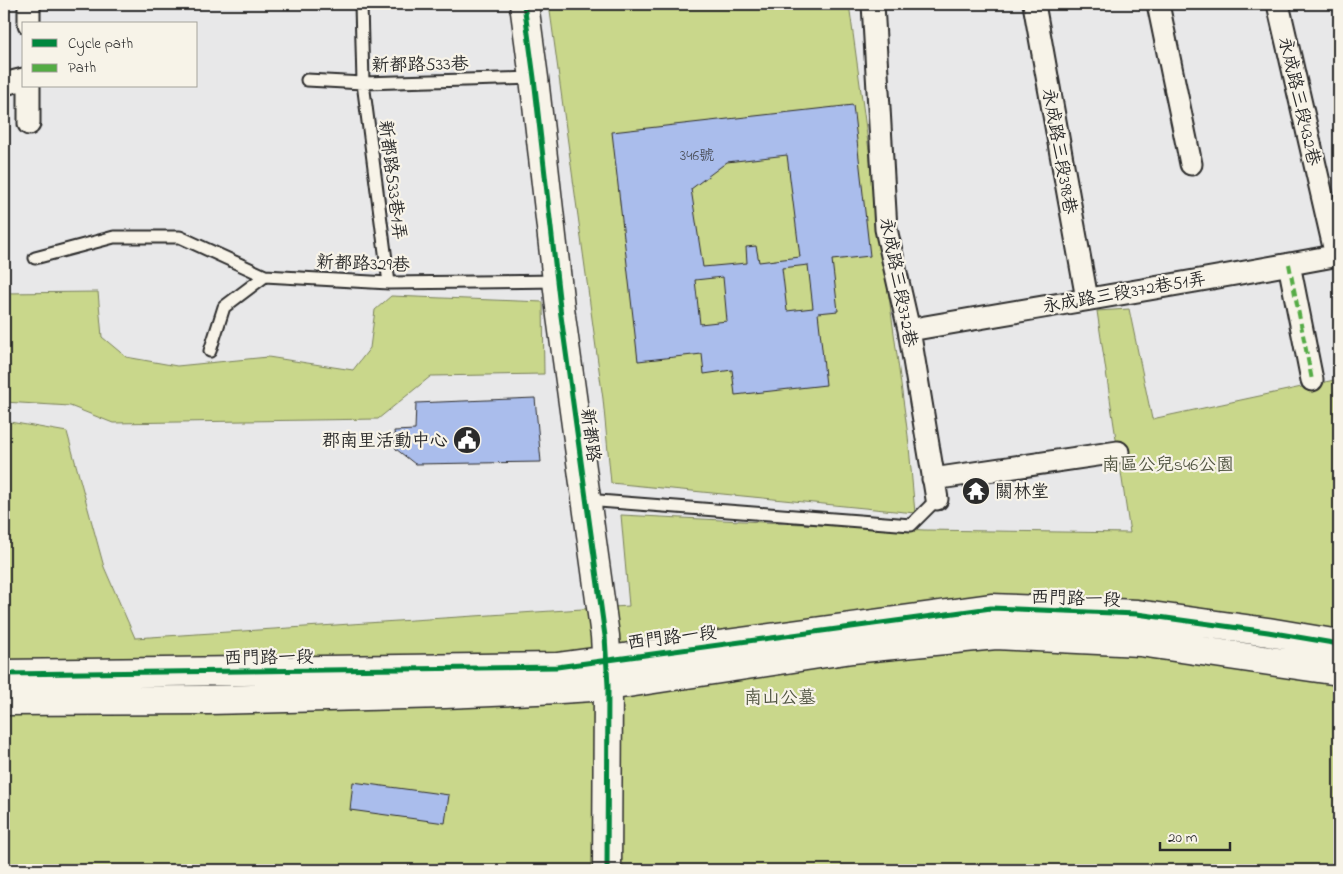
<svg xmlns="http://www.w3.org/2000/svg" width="1343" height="874" font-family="'Indie Flower','LXGW WenKai TC',sans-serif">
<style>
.green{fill:#c9d78b;stroke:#7a815b}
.building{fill:#aabdec;stroke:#2b2b2b;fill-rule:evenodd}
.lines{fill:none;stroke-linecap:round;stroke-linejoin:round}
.service-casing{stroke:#2b2b2b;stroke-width:15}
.minor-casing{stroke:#2b2b2b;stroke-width:25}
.tertiary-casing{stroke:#2b2b2b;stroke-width:31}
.service{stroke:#f7f3e8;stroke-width:11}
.minor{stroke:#f7f3e8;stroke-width:21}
.tertiary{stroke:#f7f3e8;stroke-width:28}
.quiet{stroke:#54ab44;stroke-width:4;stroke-dasharray:8 4;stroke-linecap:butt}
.cycleway-casing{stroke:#f7f3e8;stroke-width:8}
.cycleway{stroke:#00873e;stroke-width:5}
.labels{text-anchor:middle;stroke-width:4.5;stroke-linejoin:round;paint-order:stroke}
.number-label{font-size:15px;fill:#4b505b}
.street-label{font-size:18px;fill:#2b2b2b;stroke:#f7f3e8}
.poi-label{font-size:18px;fill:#2b2b2b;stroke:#f7f3e8;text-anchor:end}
.park-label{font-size:18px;fill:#525643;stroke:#f7f3e8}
</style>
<rect width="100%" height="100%" fill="#e8e8e9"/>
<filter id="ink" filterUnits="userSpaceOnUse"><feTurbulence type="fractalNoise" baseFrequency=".02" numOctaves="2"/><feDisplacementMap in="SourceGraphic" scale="10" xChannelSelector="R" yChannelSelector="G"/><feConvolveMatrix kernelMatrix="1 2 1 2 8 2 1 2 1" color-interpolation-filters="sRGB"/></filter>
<g filter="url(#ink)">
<path class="green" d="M549 4H849L908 436 915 513 611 483 603 399Z
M98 292 102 337 126 357 177 366 268 357 353 370 370 348 375 310 391 296 543 302 544 374 431 376 378 419 113 423 70 406 4 402V293Z
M1129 309 1152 419 1339 379V870H4V421L67 432 104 567 135 638 629 606 621 515 924 530 1130 533 1097 311Z"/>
<path class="building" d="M853 105 870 256 832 260 838 311 818 313 826 385 735 395 732 370 704 374 702 354 638 361 612 132ZM787 155 800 257 759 262 756 246 746 247 747 263 703 267 691 189 727 162ZM808 265 813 308 787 311 782 268ZM723 277 727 321 700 324 695 280Z
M535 398 541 462 415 464 396 449 394 431 415 430 416 403Z
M353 782 449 795 445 823 350 810Z"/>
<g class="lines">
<defs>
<path id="service" d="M361 4 363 83 389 283
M307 80 363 83 534 78
M35 258 114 237H180L265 276
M210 351 224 307 265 276 389 283 558 281
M586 500 911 525 937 499"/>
<path id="minor" d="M29 4V24
M873 4 886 229 909 330 937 499
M1034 4 1087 299
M1158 4 1191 164
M1278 4 1336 256
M4 84 24 79
M29 124V86
M1289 264 1312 380
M909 330C1052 305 1196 282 1339 255
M933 479 1118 452"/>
<path id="tertiary" d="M524 4 534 78 561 316 605 636 608 686 607 870
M4 674 557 667 991 608 1137 614 1268 632 1339 644
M4 701 209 700 445 694 560 689 608 686 852 649 996 635 1140 642 1339 671"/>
</defs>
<use href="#service" class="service-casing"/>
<use href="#minor" class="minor-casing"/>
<use href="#tertiary" class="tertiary-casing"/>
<use href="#service" class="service"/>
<use href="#minor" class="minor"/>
<use href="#tertiary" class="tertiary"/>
<path class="quiet" d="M1289 264 1312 380"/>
<defs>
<path id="cycleway" d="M524 4 534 78 561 316 605 636 608 686 607 870
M4 674 557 667 991 608 1137 614 1268 632 1339 644"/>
</defs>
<use href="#cycleway" class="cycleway-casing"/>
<use href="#cycleway" class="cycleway"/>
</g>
</g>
<defs>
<symbol id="civic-disc" viewBox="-11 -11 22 22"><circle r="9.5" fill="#2b2b2b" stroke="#f7f3e8"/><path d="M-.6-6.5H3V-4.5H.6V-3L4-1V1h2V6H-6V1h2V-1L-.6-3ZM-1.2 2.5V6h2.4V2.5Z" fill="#fff"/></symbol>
<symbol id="temple-disc" viewBox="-11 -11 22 22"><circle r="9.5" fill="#2b2b2b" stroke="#f7f3e8"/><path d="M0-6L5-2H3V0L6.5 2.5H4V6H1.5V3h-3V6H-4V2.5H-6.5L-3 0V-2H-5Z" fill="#fff"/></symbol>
</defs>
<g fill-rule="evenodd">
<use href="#civic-disc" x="451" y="424" width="32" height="32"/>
<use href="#temple-disc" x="960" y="475" width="32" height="32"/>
</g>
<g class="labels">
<g class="number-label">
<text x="697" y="160">346號</text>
</g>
<g class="street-label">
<text transform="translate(420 64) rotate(-1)" y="6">新都路533巷</text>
<text transform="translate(1300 101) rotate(77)" y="6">永成路三段432巷</text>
<text transform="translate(1060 151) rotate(80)" y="6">永成路三段398巷</text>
<text transform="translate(393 180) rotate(83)" y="6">新都路533巷1弄</text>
<text transform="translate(363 263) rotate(2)" y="6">新都路329巷</text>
<text transform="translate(899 282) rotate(79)" y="6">永成路三段372巷</text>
<text transform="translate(1124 292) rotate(-10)" y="6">永成路三段372巷51弄</text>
<text transform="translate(591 435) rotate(83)" y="6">新都路</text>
<text transform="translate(1076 598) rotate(2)" y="6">西門路一段</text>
<text transform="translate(672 637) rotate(-7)" y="6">西門路一段</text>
<text transform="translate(269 657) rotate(-1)" y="6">西門路一段</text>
</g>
<g class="poi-label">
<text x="448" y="446">郡南里活動中心</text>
<text x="995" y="497" text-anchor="start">關林堂</text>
</g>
<g class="park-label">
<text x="1168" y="470">南區公兒s46公園</text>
<text x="780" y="703">南山公墓</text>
</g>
</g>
<rect width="1343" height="874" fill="none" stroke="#f7f3e8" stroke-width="20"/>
<rect x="10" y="10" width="1323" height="854" fill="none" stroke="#2b2b2b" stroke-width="2" filter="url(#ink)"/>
<rect x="22" y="22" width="175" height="65" fill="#f7f3e8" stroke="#a5a39c"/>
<rect x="32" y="39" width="25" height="8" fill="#00873e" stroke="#a5a39c"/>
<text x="68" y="48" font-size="15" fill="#2b2b2b">Cycle path</text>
<rect x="32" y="64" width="25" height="8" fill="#54ab44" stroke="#a5a39c"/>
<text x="68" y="72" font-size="15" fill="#2b2b2b">Path</text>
<path d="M1160 842v8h70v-8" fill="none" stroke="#2b2b2b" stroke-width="2.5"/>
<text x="1168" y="842" font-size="15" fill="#2b2b2b" stroke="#f7f3e8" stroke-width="4" paint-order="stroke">20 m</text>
</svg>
